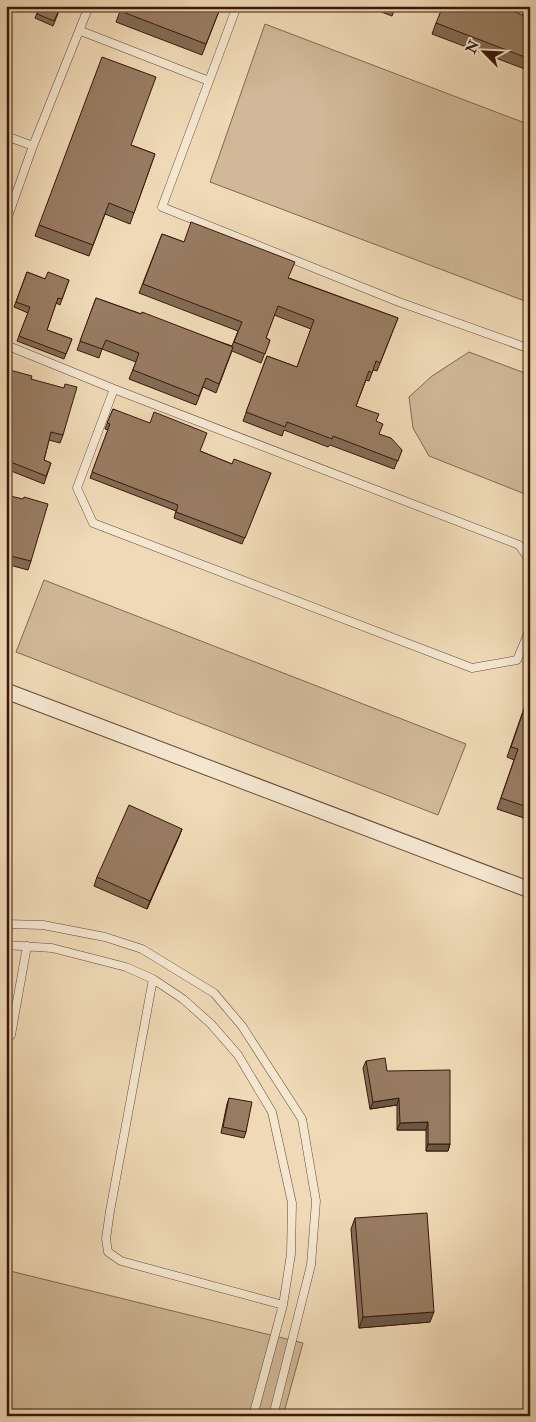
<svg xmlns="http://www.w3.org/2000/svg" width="536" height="1422" font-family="'IM FELL Double Pica',serif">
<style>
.green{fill:#d0b898;stroke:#846850}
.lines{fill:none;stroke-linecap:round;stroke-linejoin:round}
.service-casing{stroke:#664834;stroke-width:9}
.minor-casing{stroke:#664834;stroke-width:17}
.service{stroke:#f5e6d0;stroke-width:8}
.minor{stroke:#f5e6d0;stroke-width:15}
.wall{fill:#836b54;stroke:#391708}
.shaded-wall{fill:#6a5745;stroke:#391708}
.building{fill:#987c62;stroke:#391708}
</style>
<rect width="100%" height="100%" fill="#efd9b6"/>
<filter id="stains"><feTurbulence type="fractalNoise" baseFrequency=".004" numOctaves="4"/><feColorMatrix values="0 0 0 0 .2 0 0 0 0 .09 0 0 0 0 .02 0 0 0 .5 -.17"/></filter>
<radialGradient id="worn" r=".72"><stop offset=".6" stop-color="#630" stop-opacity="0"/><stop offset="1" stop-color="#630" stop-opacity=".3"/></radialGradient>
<path class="green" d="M265 24 530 125V303L210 182Z
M469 352 530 375V496L429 456 413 428 409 397 432 376Z
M44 580 466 744 438 815 16 652Z
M6 1270 303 1343 283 1416H6Z"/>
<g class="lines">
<defs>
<path id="service" d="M237 6 162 207 399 302 530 349
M516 6 530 12
M81 31 209 81
M6 136 33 146
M6 222 33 146 89 6
M6 345 114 389 519 545 530 561
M114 389 77 488 93 523 472 668 517 660 530 629
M6 924 43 925 105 937 142 949 214 993 242 1026 302 1119 316 1201 311 1265 273 1416
M6 945 52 948 126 967 153 979 183 999 211 1024 238 1055 272 1112 292 1203 291 1254 283 1305 253 1416
M153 979 110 1211 106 1239 108 1252 121 1261 283 1305
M6 1041 11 1035 27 946"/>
<path id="minor" d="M6 691 530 890"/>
</defs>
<use href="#service" class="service-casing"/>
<use href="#minor" class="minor-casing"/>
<use href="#service" class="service"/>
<use href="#minor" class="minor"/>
</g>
<path class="wall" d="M40 6H61L53 26 35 18Z
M122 6H221L202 55 116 22Z
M378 6H396L392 16 376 10Z
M530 18V71L432 34 436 23Z
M131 145 155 154 130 224 105 214 89 256 35 236 39 225Z
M162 234 184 242 289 278 398 318 377 371 373 370 369 381 366 380 356 406 376 421 379 434 402 450 394 469 330 445 328 447 284 430 282 436 243 421 267 356 297 367 311 329 274 315 266 338 270 340 261 363 232 351 216 393 203 387 196 405 129 379 136 362 102 349 99 358 77 350 96 298 232 346 238 331 139 293Z
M27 272 45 279 69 280 60 305 56 303 47 330 72 339 64 359 17 341 28 313 14 307Z
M6 369 31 379 63 435 60 443 49 440 44 460 51 463 44 484 6 469Z
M113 409 200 451 232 464 271 473 242 544 174 518 176 511 90 478 108 430 105 429Z
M6 495 31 561 28 570 6 564Z
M530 691V820L497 809 514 760 507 757Z
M182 829 147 909 94 886 97 877Z
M366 1061 387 1071 450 1144 448 1151H426V1130H397V1105L370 1109 363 1068Z
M229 1098 246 1132 244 1138 221 1133 227 1104Z
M355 1218 430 1322 359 1328 351 1229Z"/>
<path class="shaded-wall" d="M182 829 179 837 147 909 150 901Z
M399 1098 397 1105 370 1109 373 1102Z
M428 1122 426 1130H397L400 1123Z
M428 1144H450L448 1151H426Z
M434 1312 430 1322 359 1328 363 1317Z"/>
<path class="building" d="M40 6H61L54 21 37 14Z
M122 6H221L206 44 120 11Z
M383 6H396L394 11Z
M443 6H500L530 18V59L436 23Z
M102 57 156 77 131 145 155 154 134 213 109 203 93 245 39 225Z
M191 222 295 262 288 278 398 318 380 363 376 361 372 373 369 371 356 406 379 414 376 421 383 424 379 434 391 438 402 450 398 461 333 436 332 439 287 422 285 427 246 412 267 356 297 367 314 320 278 306 266 338 270 340 265 354 234 342 242 322 143 284 162 234 184 242Z
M27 272 45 279 48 272 69 280 62 299 58 298 47 330 72 339 66 354 19 336 30 307 16 302Z
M96 298 141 314 142 312 233 347 219 384 206 378 199 396 133 370 139 353 106 340 102 349 80 341Z
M6 369 32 376 31 379 64 388 65 384 77 387 63 435 51 432 44 460 51 463 46 476 8 461 7 465H6Z
M113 409 150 423 154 412 207 433 200 451 232 464 234 459 271 473 245 538 176 512 178 505 92 472 110 424 107 423Z
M6 495 23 499 24 497 48 504 31 561 6 555Z
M530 692V808L501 798 518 749 511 747Z
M129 805 182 829 150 901 97 877Z
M385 1058 387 1071 450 1070V1144H428V1122L400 1123 399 1098 373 1102 366 1061Z
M229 1098 252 1102 246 1132 223 1127Z
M427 1213 434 1312 363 1317 355 1218Z"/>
<rect width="536" height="1422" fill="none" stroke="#efd9b6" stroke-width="25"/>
<rect x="8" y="8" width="521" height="1407" fill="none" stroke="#391708" stroke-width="2.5"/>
<rect x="12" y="12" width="511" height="1397" fill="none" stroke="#391708"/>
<g transform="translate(484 52) rotate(294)" stroke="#f5e6d0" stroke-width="4" paint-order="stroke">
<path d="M0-4L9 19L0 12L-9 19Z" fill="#391708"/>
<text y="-8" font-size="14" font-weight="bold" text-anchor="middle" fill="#391708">N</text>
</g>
<rect width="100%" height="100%" filter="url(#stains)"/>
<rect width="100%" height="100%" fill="url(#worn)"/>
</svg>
